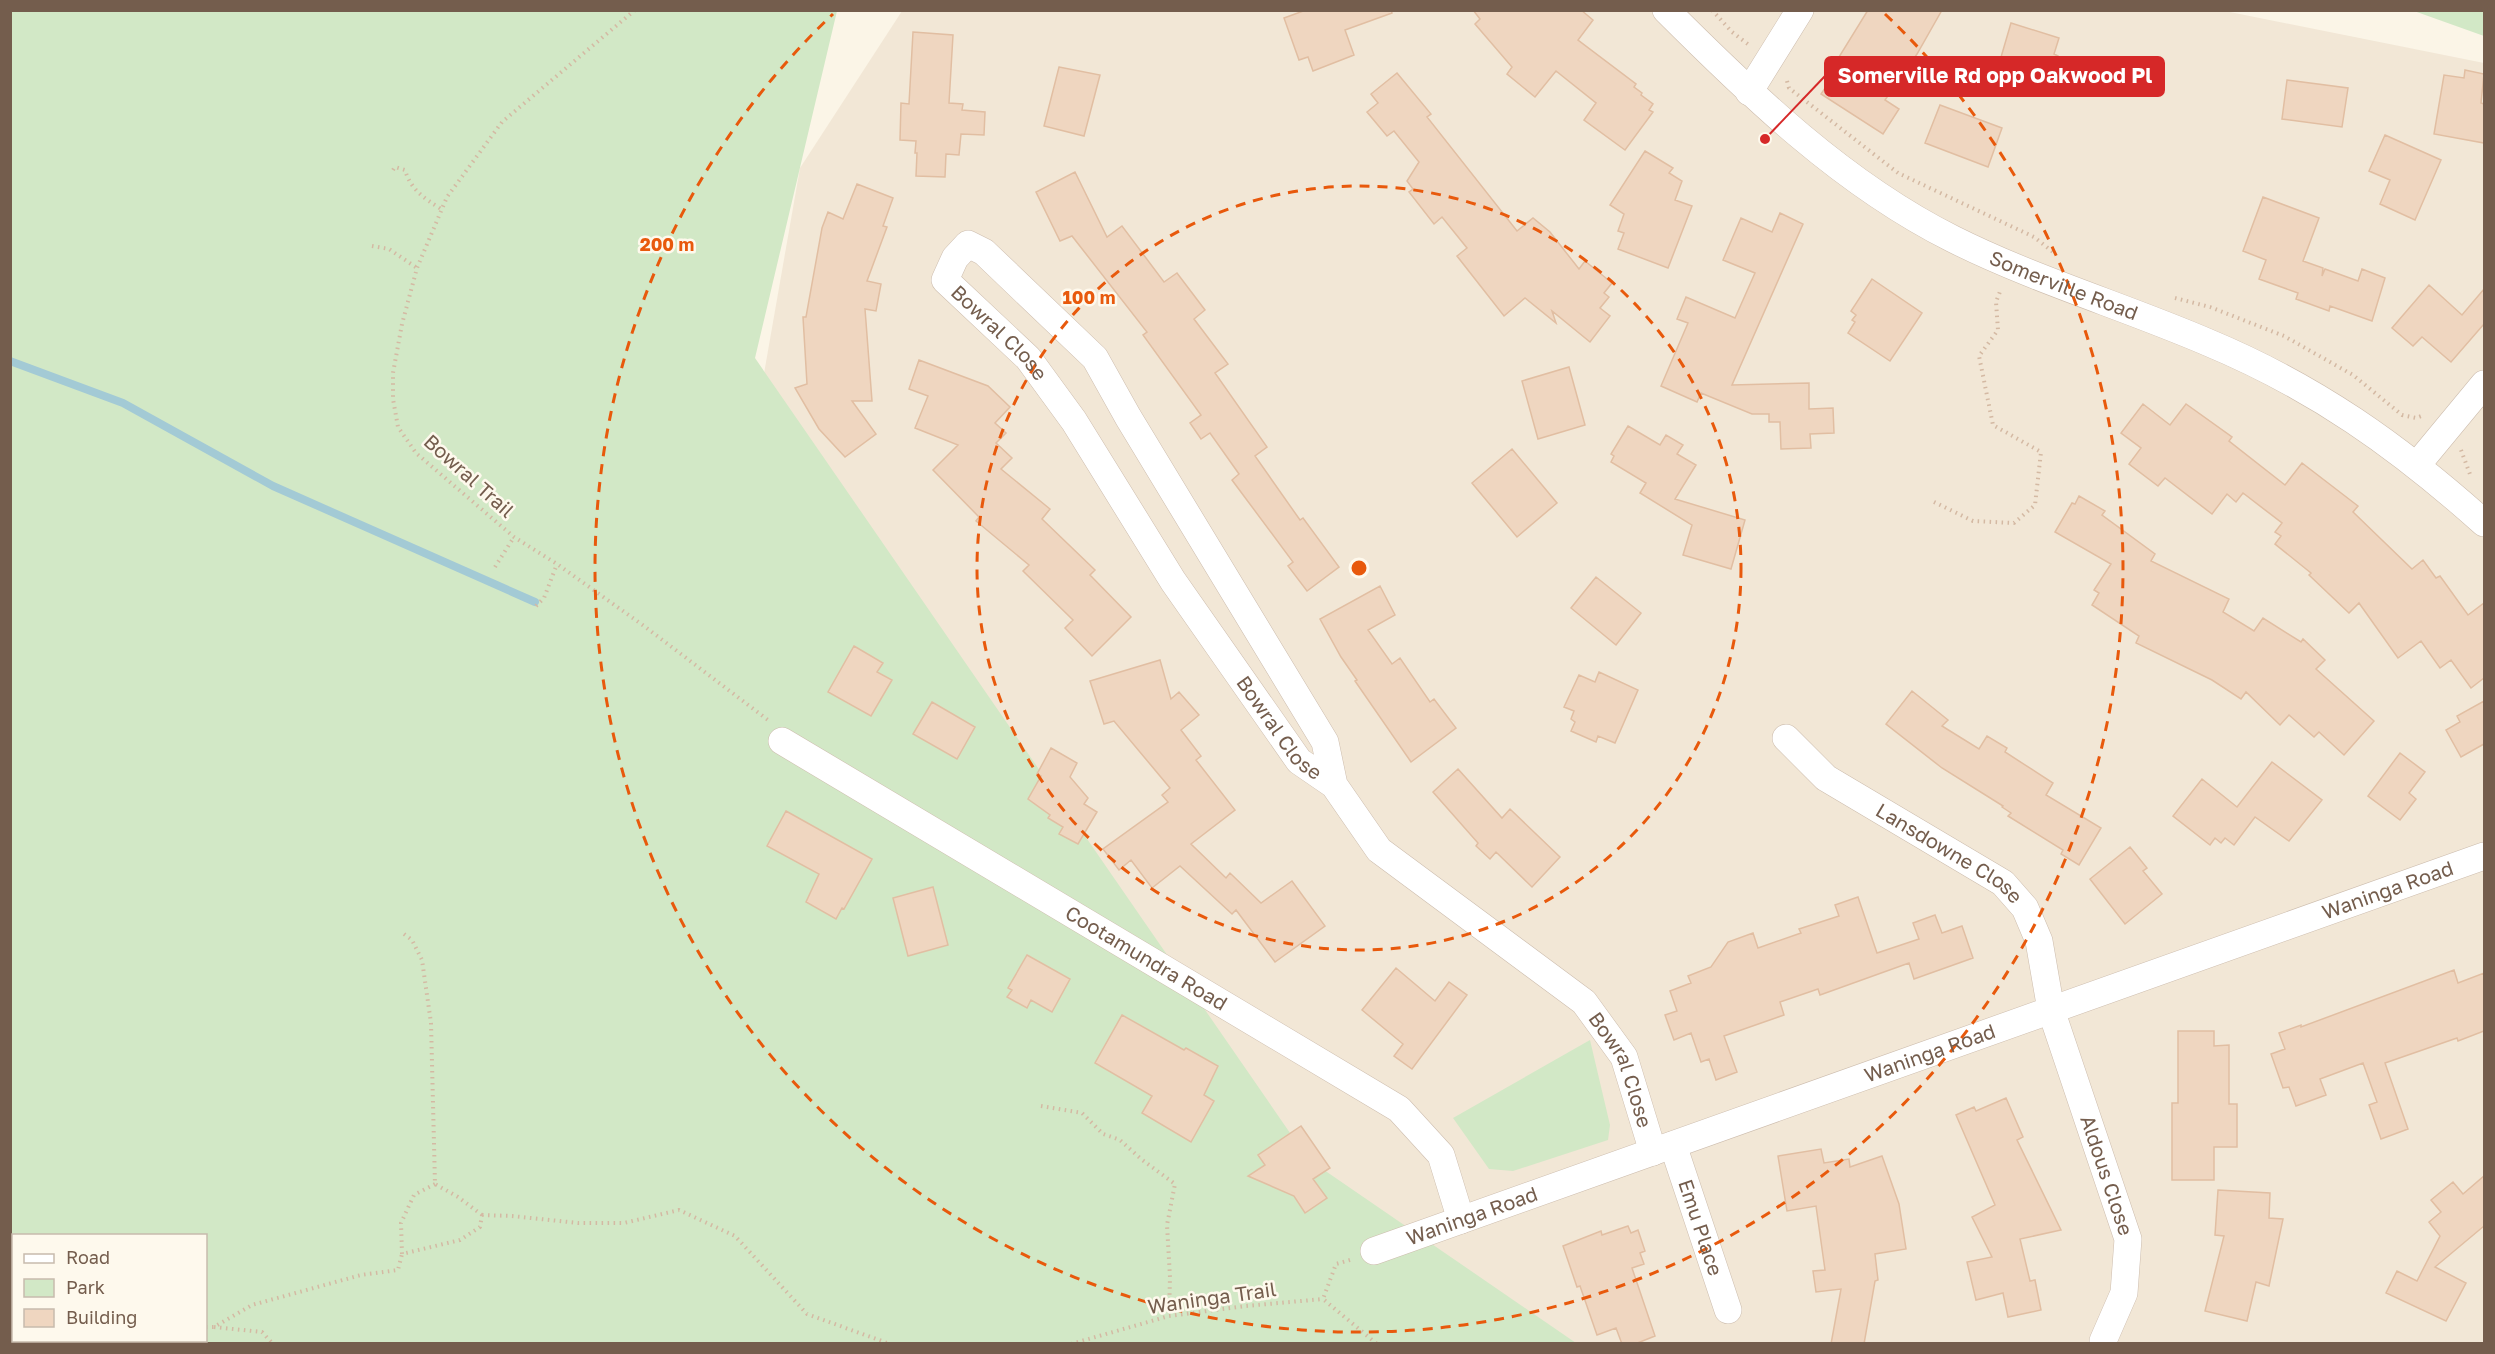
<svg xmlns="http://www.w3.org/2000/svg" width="2495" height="1354" font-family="'Golos Text',sans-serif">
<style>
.residential{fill:#f2e7d6}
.green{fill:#d2e8c6;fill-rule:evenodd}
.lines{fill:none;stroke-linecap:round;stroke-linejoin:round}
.stream{stroke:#a3cad5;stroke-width:8}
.building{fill:#efd6c0;stroke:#e1bea2;stroke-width:1.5}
.minor-casing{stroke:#cdbdae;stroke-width:28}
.path{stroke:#d4b9a3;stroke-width:4;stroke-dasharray:1.5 4.5;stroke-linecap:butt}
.minor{stroke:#fff;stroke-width:27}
.ring{fill:none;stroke:#e8590c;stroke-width:3;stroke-dasharray:10 8}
.labels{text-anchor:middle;stroke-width:5;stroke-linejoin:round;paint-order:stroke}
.street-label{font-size:20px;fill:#745d4d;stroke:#fef9ed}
.centre{fill:#e8590c;stroke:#fef9ed;stroke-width:3}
.ring-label{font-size:18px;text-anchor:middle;font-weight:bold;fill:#e8590c;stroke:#fef9ed;stroke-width:5;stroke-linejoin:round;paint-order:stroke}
.leader{fill:none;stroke:#d62828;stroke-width:2}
.callout-dot{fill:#d62828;stroke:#fef9ed;stroke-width:2}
.callout{fill:#d62828;stroke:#d62828;stroke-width:2}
.callout-label{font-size:21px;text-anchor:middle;font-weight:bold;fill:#fff}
</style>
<rect width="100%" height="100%" fill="#fbf5e7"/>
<path class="residential" d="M2220 10 2484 63V1343H1511L726 871 755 425 800 168 902 11Z"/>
<path class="green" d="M10 11H837L755 358 1308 1159 1576 1343H11ZM14 1236H206V1340H14Z
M2414 11H2484V36Z
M1590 1040 1610 1125 1608 1140 1513 1171 1489 1169 1453 1118Z"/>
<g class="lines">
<path class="stream" d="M10 361 123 403 273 486 535 602"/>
</g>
<path class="building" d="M1306 10H1391L1392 13 1345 30 1354 55 1313 71 1308 57 1299 60 1284 18Z
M1473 10H1581L1593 20 1578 40 1636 84 1634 87 1642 93 1641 95 1653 104 1649 110 1653 112 1625 150 1584 120 1596 103 1556 71 1535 97 1507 74 1512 67 1475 24 1480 19Z
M1868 10H1942L1917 54 1885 100 1899 109 1883 134 1821 94 1830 81 1826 78Z
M2011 23 2059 38 2054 54 2058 56 2051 80 1999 64Z
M913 32 953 35 949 103 963 104 962 110 985 112 984 135 961 134 959 155 946 154 945 177 916 176 917 153H915L916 141 900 140 901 103 909 104Z
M1059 67 1100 75 1084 136 1044 126Z
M2465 70 2484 74 2481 103 2484 104V143L2434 134 2444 75 2464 78Z
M1397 73 1431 114 1427 117 1517 231 1533 218 1550 232 1579 269 1585 261 1612 283 1604 293 1609 297 1600 308 1610 316 1590 342 1552 311 1556 323 1525 298 1504 316 1457 256 1467 248 1442 217 1434 224 1409 192 1413 189 1407 181 1419 162 1394 131 1387 136 1367 112 1378 103 1371 94Z
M2287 80 2348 88 2342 127 2282 119Z
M1940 105 2002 128 1988 167 1925 143Z
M2385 135 2441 160 2415 220 2380 204 2390 180 2369 171Z
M1645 151 1673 168 1669 173 1682 181 1675 200 1692 206 1668 268 1618 249 1624 233 1618 231 1624 214 1610 205Z
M1075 172 1107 237 1122 226 1164 282 1177 273 1205 310 1194 319 1228 364 1215 373 1267 447 1255 456 1300 520 1303 518 1339 567 1307 591 1288 566 1293 562 1232 480 1239 474 1210 433 1201 439 1190 423 1201 415 1143 335 1147 332 1072 236 1060 241 1036 192Z
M857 184 893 198 883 226 887 227 867 281 881 284 876 311 865 309 872 401H852L876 434 845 457 819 429 795 388 807 384 803 317H806L822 228 828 212 843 219Z
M2263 197 2319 218 2303 261 2323 268 2322 276 2325 269 2358 281 2362 269 2385 278 2372 321 2330 306 2329 311 2296 299 2298 293 2259 279 2266 260 2243 251Z
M1780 213 1803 224 1732 385 1809 383V409L1833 408 1834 433 1810 434 1811 448 1781 449 1780 422H1769V414H1752L1701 393 1697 402 1661 386 1688 323 1677 319 1686 297 1735 318 1755 273 1723 260 1741 218 1772 232Z
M1872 279 1922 313 1890 361 1848 333 1855 322 1852 320 1856 315 1851 311Z
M2429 285 2462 315 2484 289V324L2451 362 2422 337 2413 346 2392 328Z
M919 360 988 386 1010 407 995 423 1006 433 996 443 1012 458 1001 469 1050 509 1042 519 1095 570 1090 575 1131 617 1092 656 1065 628 1073 620 1023 571 1029 565 976 521 979 517 933 470 958 445 915 428 928 396 909 389Z
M1569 367 1585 425 1538 439 1522 381Z
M2143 404 2170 425 2186 404 2232 437 2229 441 2285 485 2302 463 2358 506 2353 512 2412 569 2423 560 2436 578 2440 576 2468 615 2484 603V678L2471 688 2451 660 2440 668 2421 641 2398 658 2359 603 2349 613 2309 575 2311 573 2275 544 2281 536 2275 532 2282 523 2243 493 2236 502 2227 494 2212 514 2165 478 2158 486 2129 464 2141 448 2121 433Z
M1628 426 1660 445 1666 435 1683 445 1677 454 1696 465 1675 499 1745 520 1731 569 1683 555 1692 525 1640 493 1646 483 1611 462 1614 456 1611 454Z
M1512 449 1557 503 1517 537 1472 483Z
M2079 496 2105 511 2102 515 2155 554 2151 561 2229 599 2223 612 2254 631 2263 618 2301 642 2303 639 2325 660 2316 669 2374 721 2344 755 2319 732 2314 737 2289 715 2280 725 2246 692 2241 699 2212 680 2136 643 2139 636 2092 605 2099 593 2094 590 2111 564 2055 532 2072 503 2075 504Z
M1596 577 1641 613 1616 645 1571 608Z
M1380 586 1395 615 1368 630 1392 664 1400 658 1430 702 1434 699 1456 728 1411 762 1355 681 1357 680 1341 657 1320 619Z
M854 646 883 663 877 672 892 680 871 716 828 692Z
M1160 660 1171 699 1179 692 1199 715 1181 730 1201 756 1196 760 1235 810 1191 844 1226 878 1230 873 1261 903 1292 881 1325 926 1275 962 1236 910 1232 914 1180 866 1152 888 1131 860 1119 870 1103 849 1168 802 1162 795 1170 788 1114 721 1104 724 1090 681Z
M1599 672 1638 690 1615 743 1598 736 1596 742 1571 731 1575 722 1571 719 1574 711 1564 707 1579 675 1595 682Z
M1912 691 1948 720 1942 726 1979 749 1987 736 2007 748 2005 752 2053 783 2046 795 2101 828 2079 865 2061 854 2063 850 2008 816 2011 813 2002 807 2003 806 1942 768 1886 724Z
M2484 701V744L2461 757 2446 730 2460 722 2457 716Z
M932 702 975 727 957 759 913 734Z
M1051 748 1077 763 1070 777 1088 798 1084 804 1097 812 1078 844 1059 834 1063 827 1048 818 1050 815 1028 799 1041 776 1037 774Z
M2400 753 2425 772 2409 793 2416 799 2400 820 2368 796Z
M2272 762 2322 800 2289 841 2255 817 2234 845 2225 838 2221 843 2215 838 2210 845 2173 816 2202 779 2237 807Z
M1458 769 1502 818 1510 809 1560 857 1532 887 1496 852 1490 859 1476 846 1478 843 1433 792Z
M786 811 872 859 844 909 842 908 836 919 806 902 819 874 767 846Z
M2130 847 2147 868 2143 871 2162 894 2125 924 2090 879Z
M933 887 948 945 908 956 893 898Z
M1858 897 1877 953 1919 939 1913 923 1935 915 1942 933 1962 926 1973 958 1914 979 1909 963 1820 995 1818 989 1780 1002 1784 1015 1724 1036 1737 1072 1716 1080 1709 1059 1701 1062 1691 1033 1674 1040 1665 1015 1677 1011 1670 991 1691 983 1688 976 1711 967 1728 942 1753 933 1758 948 1801 933 1799 929 1839 916 1835 905Z
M1027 955 1070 979 1052 1012 1031 1000 1027 1008 1007 997 1012 990 1008 988Z
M1396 968 1435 1001 1449 982 1467 995 1412 1069 1394 1056 1403 1044 1362 1010Z
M2454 970 2458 983 2484 973V1031L2458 1041 2457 1038 2385 1063 2408 1129 2381 1139 2369 1105 2377 1102 2363 1063 2320 1079 2326 1095 2296 1106 2289 1087 2283 1088 2271 1054 2285 1049 2279 1033 2301 1025V1027Z
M1122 1015 1184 1050 1186 1048 1218 1066 1204 1095 1214 1101 1191 1142 1142 1113 1152 1096 1095 1063Z
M2178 1031H2214V1046L2229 1045V1104H2237V1147H2214V1180H2172V1103H2178Z
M2006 1098 2023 1137 2017 1140 2061 1230 2020 1239 2030 1281 2035 1280 2041 1310 2008 1317 2003 1293 1976 1300 1967 1262 1992 1257 1972 1217 1995 1205 1956 1115 1974 1107 1976 1111Z
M1301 1126 1330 1168 1313 1179 1327 1198 1305 1213 1294 1196 1248 1176 1265 1165 1258 1155Z
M1821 1149 1824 1163 1849 1159 1850 1167 1882 1156 1899 1204 1906 1249 1875 1254 1878 1280 1875 1281 1864 1344H1831L1841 1289 1816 1292 1813 1271 1825 1270 1816 1206 1787 1211 1778 1156Z
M2484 1176V1226L2435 1267 2466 1283 2446 1321 2386 1293 2397 1271 2417 1281 2440 1236 2429 1222 2441 1212 2431 1200 2453 1182 2463 1194Z
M2218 1190 2270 1193 2269 1218 2283 1219 2269 1286 2256 1282 2247 1321 2205 1311 2224 1236 2215 1235Z
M1628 1226 1631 1233 1638 1230 1645 1251 1640 1253 1644 1264 1632 1268 1655 1336 1635 1344H1622L1616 1328 1597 1335 1580 1286 1577 1287 1563 1246 1601 1231 1602 1235Z"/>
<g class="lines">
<defs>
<g id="minor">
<path id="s1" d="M1666 10C1752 96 1843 184 1953 239 2035 280 2123 306 2207 342 2315 387 2398 446 2484 523"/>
<path d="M1749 92 1800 10"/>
<path d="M2417 465 2484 384"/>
<path id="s2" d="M1786 738 1826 778 2003 883 2025 908 2039 941 2051 1010 2128 1239 2124 1293 2103 1341"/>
<path id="s3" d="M782 741 1399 1109 1441 1155 1461 1220"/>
<path id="s4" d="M1334 785 1325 742 1128 417 1095 358 984 252 968 244 955 258 945 280 1028 358 1074 421 1173 581 1299 761 1334 785 1379 850 1584 1002 1624 1057 1653 1152"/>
<path id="s5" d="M1673 1145 1728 1310"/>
<path id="s6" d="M1374 1251 2484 856"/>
</g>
</defs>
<use href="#minor" class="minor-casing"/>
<path class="path" d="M635 10 502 122 447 197 417 268 402 324 393 373V399L398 427 416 453 514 537 557 564 644 626 768 720
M1712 10 1732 32 1749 45
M1787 81 1789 88 1898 173 2034 237 2053 252
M393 170 395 167 405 170C411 190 424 198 441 209
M372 246 389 249 417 268
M2175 298 2210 307 2284 336 2353 375 2402 415 2416 418 2424 415
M2461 450 2471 477
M1934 502 1973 521 2014 523 2035 505 2041 452 1993 425 1979 356 1998 330 1996 302 2001 289
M495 567 514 537
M536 606 544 598 557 564
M404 934 412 940 422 960 431 1023 435 1184 458 1197 482 1215
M1041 1106 1082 1113 1103 1134 1120 1140 1141 1159 1175 1184 1167 1225 1170 1277 1169 1316
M435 1184 414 1195 401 1223 402 1254 460 1240 480 1227 482 1215
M482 1215 512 1216 578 1223H624L679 1210 735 1236 807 1314 890 1344
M1350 1260 1336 1264 1323 1299 1377 1344
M206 1327H214L252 1305 361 1275 398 1270 402 1254
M214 1327 262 1332 273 1344
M159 1340 163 1344
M132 1344 134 1340
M170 1344 174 1340
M1071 1344 1169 1316 1246 1306 1323 1299"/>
<use href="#minor" class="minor"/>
</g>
<g class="ring">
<circle cx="1359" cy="568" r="382"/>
<path d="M1885 14A764 764 0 1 1 833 14"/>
</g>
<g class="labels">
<g class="street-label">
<text dy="7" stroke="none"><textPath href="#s1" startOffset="489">Somerville Road</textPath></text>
<text dy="7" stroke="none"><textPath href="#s4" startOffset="782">Bowral Close</textPath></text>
<text transform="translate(469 476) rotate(42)" y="7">Bowral Trail</text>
<text dy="7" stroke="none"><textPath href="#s4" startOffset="1268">Bowral Close</textPath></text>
<text dy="7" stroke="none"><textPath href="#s2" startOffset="201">Lansdowne Close</textPath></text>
<text dy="7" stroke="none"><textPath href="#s6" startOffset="1076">Waninga Road</textPath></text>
<text dy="7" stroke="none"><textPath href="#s3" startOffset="424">Cootamundra Road</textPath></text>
<text dy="7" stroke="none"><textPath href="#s6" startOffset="590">Waninga Road</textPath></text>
<text dy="7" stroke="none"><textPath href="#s4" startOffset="1761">Bowral Close</textPath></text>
<text dy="7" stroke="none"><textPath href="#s2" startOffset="576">Aldous Close</textPath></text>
<text dy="7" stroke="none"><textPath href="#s6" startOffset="104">Waninga Road</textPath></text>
<text dy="7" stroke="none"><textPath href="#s5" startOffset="87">Emu Place</textPath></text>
<text transform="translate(1212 1298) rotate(-8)" y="7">Waninga Trail</text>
</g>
</g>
<circle cx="1359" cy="568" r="9" class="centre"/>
<g class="ring-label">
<text x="667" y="251">200 m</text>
<text x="1089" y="304">100 m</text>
</g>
<path class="leader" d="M1765 139L1825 76"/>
<circle class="callout-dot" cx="1765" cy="139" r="6"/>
<rect class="callout" x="1825" y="57" width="339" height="39" rx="6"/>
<g class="callout-label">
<text x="1995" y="83">Somerville Rd opp Oakwood Pl</text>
</g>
<rect width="2495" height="1354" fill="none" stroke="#745d4d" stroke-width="24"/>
<rect x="12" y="1234" width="195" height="108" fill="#fef9ed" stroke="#c7bbad" stroke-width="1.5"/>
<rect x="24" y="1254" width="30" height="9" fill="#ffffff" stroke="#c7bbad" stroke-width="1.5"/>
<text x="66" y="1264" font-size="18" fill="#745d4d">Road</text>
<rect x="24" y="1279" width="30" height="18" fill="#d2e8c6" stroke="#c7bbad" stroke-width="1.5"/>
<text x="66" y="1294" font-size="18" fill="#745d4d">Park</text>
<rect x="24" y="1309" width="30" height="18" fill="#efd6c0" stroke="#c7bbad" stroke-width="1.5"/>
<text x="66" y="1324" font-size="18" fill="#745d4d">Building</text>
</svg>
